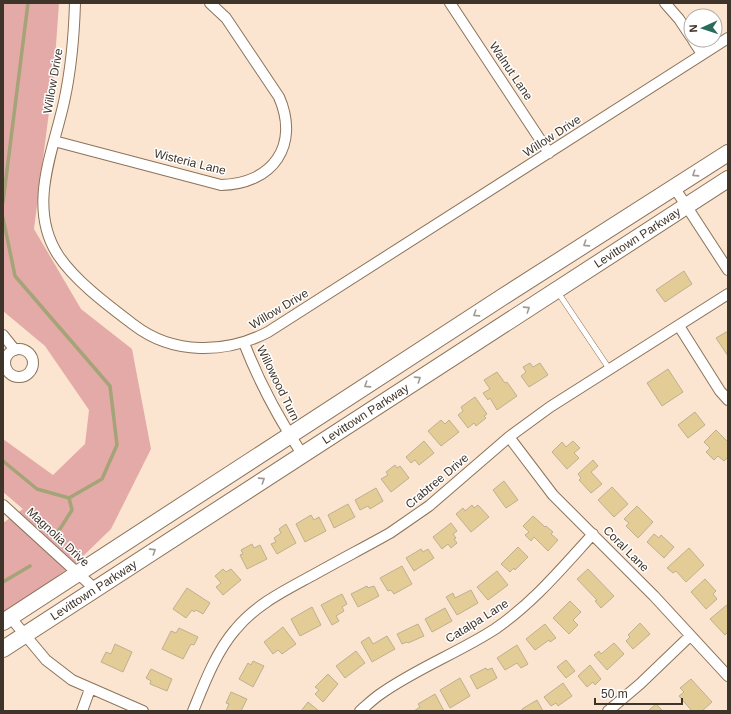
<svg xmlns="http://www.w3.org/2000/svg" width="731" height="714" font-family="Arial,sans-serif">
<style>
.green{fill:#e4aaa7}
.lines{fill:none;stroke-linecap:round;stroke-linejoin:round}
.stream{stroke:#a5a378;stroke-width:3.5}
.building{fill:#e3cc96;stroke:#beb08f}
.service-casing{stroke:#8c735a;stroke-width:6}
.minor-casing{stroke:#8c735a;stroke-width:12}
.primary-casing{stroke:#8c735a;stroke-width:18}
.service{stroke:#fff;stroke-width:5}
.minor{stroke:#fff;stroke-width:10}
.primary{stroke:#fff;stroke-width:16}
.oneway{stroke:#9f9a94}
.labels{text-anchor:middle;stroke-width:3;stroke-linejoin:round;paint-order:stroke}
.street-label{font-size:12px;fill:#3f3429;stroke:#fff}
</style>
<rect width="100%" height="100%" fill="#fce5d0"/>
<path class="green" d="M3 3H59L54 73 34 229 81 309 132 349 151 449 111 529 78 561 29 597 3 613V523L23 509 3 492V439L53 475 85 444 89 410 45 346 3 311Z"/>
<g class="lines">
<path class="stream" d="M3 202 28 3
M3 218 15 276 110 386 117 445 102 479 69 498 37 489 3 461
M58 532 72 510 69 498
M3 582 30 566"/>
</g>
<path class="building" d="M684 271 692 284 665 302 656 290Z
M728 331V356L716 338Z
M530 363 533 367 540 363 548 375 529 387 521 376 526 372 523 367Z
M668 369 683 392 662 406 647 383Z
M497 372 505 383 507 382 517 396 497 410 490 398 488 400 483 393 490 389 484 380Z
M475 397 487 414 484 416 486 418 476 426 474 423 468 428 458 415 463 411 461 407Z
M695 412 705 425 688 438 678 425Z
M441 420 445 424 449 420 459 432 441 446 428 431Z
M716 430 728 442V457L724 461 718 456 714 460 706 452 710 448 704 442Z
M424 441 434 453 419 465 415 460 411 463 406 457Z
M573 441 580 448 574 453 579 458 567 469 552 452 562 442 566 447Z
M593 460 598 466 591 472 602 484 591 493 579 480 581 478 578 474Z
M395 465 397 468 400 466 409 478 391 492 381 479 388 475 386 472Z
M504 481 518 500 506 508 493 490Z
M612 487 628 504 614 517 598 500Z
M376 488 383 501 370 509 368 506 360 510 355 500Z
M348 504 355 517 334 528 328 515Z
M472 505 474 508 478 505 489 517 471 532 456 514 463 508 465 511Z
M637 506 653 522 638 538 626 526 629 523 624 519Z
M311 515 314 520 319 517 326 531 305 542 296 524Z
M533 516 545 527 546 526 553 532 551 534 558 540 548 551 534 537 531 541 525 535 529 532 523 526Z
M451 523 457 531 453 534 456 538 454 539 457 543 451 548 448 544 442 549 433 537Z
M286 524 296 543 277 554 271 544 276 542 274 538 281 533 279 529Z
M654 534 659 538 661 535 674 547 664 558 647 542Z
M252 544 254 548 260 545 267 559 247 569 240 555 243 554 241 550Z
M518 547 528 557 515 570 514 568 510 572 501 564Z
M689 548 704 565 686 582 676 571 673 573 667 568Z
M421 549 423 552 428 549 434 558 414 571 406 558Z
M402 566 412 584 394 594 391 590 388 591 380 578Z
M223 569 226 572 231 569 241 580 223 595 216 587 221 583 215 576Z
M588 569 614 596 601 608 595 601 597 600 577 579Z
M497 571 508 585 488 600 477 587Z
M705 579 716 591 713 594 717 599 706 609 691 592Z
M367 586 368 588 374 586 379 596 358 607 351 594Z
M187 588 210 603 203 614 196 610 194 612 192 610 186 618 173 609Z
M471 590 478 603 457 615 446 597 453 593 455 598Z
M342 594 347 604 342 607 344 611 336 616 339 621 332 625 321 605Z
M570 601 581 612 573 620 578 625 569 634 553 618Z
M728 604V632L725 635 710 619Z
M312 607 321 625 300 636 291 619Z
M445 608 452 621 432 632 425 619Z
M640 623 650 634 633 649 626 641 630 637 628 635Z
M418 624 424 636 408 643 407 642 402 644 397 634Z
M545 624 556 638 550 642 549 640 535 650 526 639Z
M283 627 296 644 282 654 278 650 273 654 264 642Z
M179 628 198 637 194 645 191 644 183 659 162 649 171 631 176 633Z
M387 636 395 649 372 662 361 642 369 637 373 644Z
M614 643 624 654 607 670 594 655 599 651 601 654Z
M115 644 132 652 123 672 101 662 106 652 111 654Z
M517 645 528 664 521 668 517 663 505 670 497 658Z
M356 651 365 663 345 678 336 666Z
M566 660 575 671 566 678 557 667Z
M253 661 264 666 253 687 239 679 248 663 251 665Z
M590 665 601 679 595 685 593 682 587 687 578 676Z
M486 668 487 670 492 668 497 678 477 689 470 676Z
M151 669 172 679 167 691 150 684 151 681 146 678Z
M328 674 338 684 323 702 315 694 319 690 315 687Z
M460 678 470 696 450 708 440 690Z
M691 679 712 702 702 711H692L679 696 684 692 680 688Z
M563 683 572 696 558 706 556 703 551 706 544 697Z
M231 692 247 699 241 711H226L229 704 226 703Z
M435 694 444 711H414L420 707 418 704Z
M537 700 543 711H523L522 709Z
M308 702 319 711H301Z
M656 704 663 711H648Z"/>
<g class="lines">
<defs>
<path id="service" d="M557 291 610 370"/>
<path id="minor" d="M75 3C74 37 71 70 64 102 53 152 27 207 58 255 75 281 109 306 134 325 173 355 226 354 268 332L728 38
M450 3 549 153
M665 3 679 19 691 37
M693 40 702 54
M54 141 221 185C273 184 300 145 279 97L226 18 210 3
M674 187 728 270
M679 326 720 391 728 400
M3 335 15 350
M244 343C259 382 279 419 302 454
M5 363a14 14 0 1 1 28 0a14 14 0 1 1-28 0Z
M509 437 553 495 654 596 728 676
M3 505 95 589
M10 617 46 660 72 680 143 711
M82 711 90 689
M193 711C204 684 216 652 235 630 256 604 286 590 315 574 340 560 365 547 390 533L429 506 509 437 550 407 728 294
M360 711C366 706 372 700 379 695 415 669 458 653 495 629 533 603 562 568 593 534
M608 711 640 684 690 636"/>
<g id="primary">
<path d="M3 622 501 298 728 153"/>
<path id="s1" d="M3 649 728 179"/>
</g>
</defs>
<use href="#service" class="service-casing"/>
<use href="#minor" class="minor-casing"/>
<use href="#primary" class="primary-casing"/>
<use href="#service" class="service"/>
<use href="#minor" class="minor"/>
<use href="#primary" class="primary"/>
</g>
<defs><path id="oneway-chevron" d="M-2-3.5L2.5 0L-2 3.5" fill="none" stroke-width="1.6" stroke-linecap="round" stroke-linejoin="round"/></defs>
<g class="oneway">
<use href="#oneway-chevron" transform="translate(695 174) rotate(147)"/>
<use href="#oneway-chevron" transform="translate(586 244) rotate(147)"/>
<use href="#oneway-chevron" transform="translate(527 309) rotate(-33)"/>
<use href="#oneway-chevron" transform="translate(476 314) rotate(147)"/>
<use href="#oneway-chevron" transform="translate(418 379) rotate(-33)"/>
<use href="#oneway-chevron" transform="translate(367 385) rotate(147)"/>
<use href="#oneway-chevron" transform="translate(262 480) rotate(-33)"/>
<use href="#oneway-chevron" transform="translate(153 551) rotate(-33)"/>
</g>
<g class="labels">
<g class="street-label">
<text transform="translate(511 71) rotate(56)" y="4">Walnut Lane</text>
<text transform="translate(53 81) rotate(-80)" y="4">Willow Drive</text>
<text transform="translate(552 136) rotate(-33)" y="4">Willow Drive</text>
<text transform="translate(190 162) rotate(14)" y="4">Wisteria Lane</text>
<text dy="4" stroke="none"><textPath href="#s1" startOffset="756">Levittown Parkway</textPath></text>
<text transform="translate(279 309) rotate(-31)" y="4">Willow Drive</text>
<text transform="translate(278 383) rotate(64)" y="4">Willowood Turn</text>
<text dy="4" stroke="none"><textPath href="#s1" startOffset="432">Levittown Parkway</textPath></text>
<text transform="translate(437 481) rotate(-40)" y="4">Crabtree Drive</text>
<text transform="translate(58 537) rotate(43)" y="4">Magnolia Drive</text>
<text transform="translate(626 549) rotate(45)" y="4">Coral Lane</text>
<text dy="4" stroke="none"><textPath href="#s1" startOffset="108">Levittown Parkway</textPath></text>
<text transform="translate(477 621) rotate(-32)" y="4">Catalpa Lane</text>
</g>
</g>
<rect width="731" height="714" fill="none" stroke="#3f3429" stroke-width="8"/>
<g transform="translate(703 28) rotate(267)"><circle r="19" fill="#ffffff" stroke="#b2aea9"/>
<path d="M0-3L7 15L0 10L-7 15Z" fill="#296c5c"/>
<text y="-6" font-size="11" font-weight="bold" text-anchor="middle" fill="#3f3429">N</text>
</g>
<path d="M595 698v6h87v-6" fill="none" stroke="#3f3429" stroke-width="2"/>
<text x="601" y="698" font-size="12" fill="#3f3429" stroke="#ffffff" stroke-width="3" paint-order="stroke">50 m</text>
</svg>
